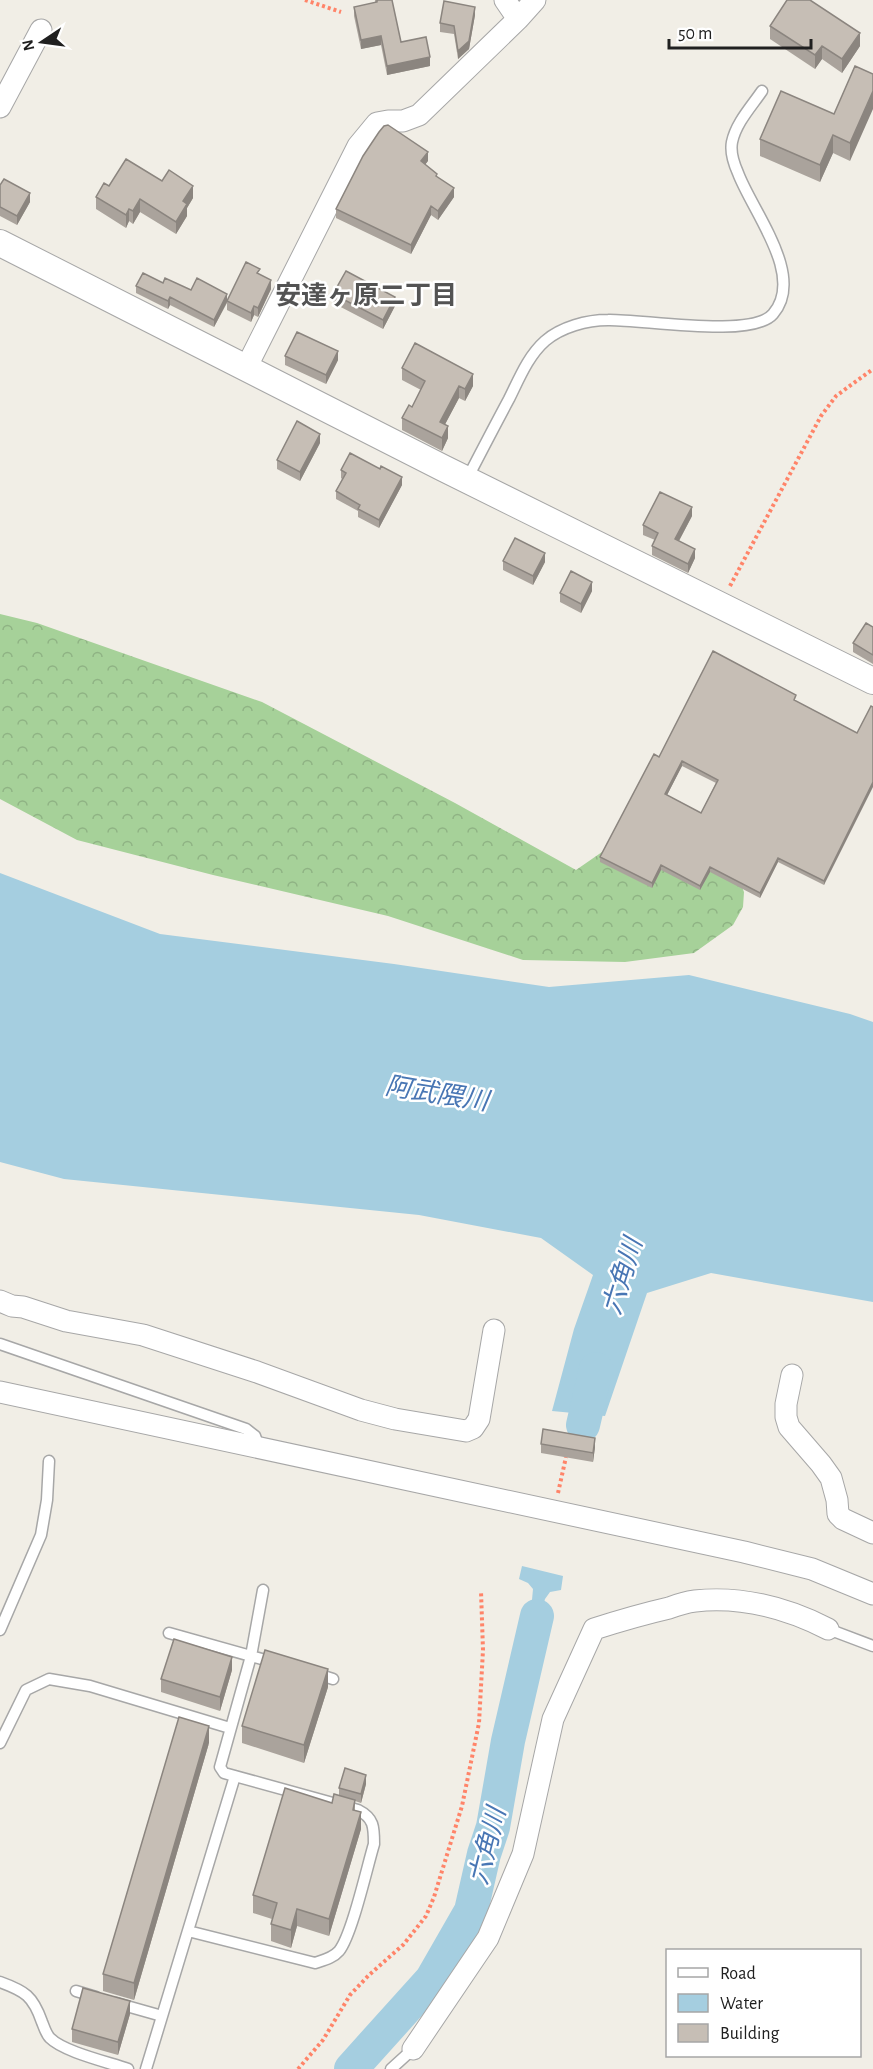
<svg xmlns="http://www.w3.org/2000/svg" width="873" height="2069" font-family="'Alegreya Sans','Noto Sans JP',sans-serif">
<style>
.forest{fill:url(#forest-crowns)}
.water{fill:#a5cee0}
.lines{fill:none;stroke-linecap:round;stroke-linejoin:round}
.river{stroke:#a5cee0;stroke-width:34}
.service-casing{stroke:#a7a7a7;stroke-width:13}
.minor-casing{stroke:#a7a7a7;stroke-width:23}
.tertiary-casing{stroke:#a7a7a7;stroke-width:28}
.path{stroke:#ff8469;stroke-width:4;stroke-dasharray:3 3;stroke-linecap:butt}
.service{stroke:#fff;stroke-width:10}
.minor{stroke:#fff;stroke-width:21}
.tertiary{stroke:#fff;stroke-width:26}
.wall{fill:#aaa39c;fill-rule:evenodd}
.shaded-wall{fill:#8b857f}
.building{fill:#c6beb5;stroke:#8b857f;stroke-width:1.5;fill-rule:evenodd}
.labels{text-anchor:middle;stroke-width:5;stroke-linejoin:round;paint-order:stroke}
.neighbourhood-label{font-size:26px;font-weight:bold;fill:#535353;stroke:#fff}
.water-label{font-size:26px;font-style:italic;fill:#4876b4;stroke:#fff}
</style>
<defs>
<pattern id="forest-crowns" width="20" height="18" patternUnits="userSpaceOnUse" patternTransform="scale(1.5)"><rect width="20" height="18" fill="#a6d199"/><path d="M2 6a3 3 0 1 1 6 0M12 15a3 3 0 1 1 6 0" fill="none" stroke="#8fb384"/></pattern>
</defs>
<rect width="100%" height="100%" fill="#f1eee6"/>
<path class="forest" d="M0 614 37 623 262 702 455 803 576 870 654 816 733 865 744 892 743 907 733 925 694 953 625 962 523 960 388 916 213 875 77 840 0 799Z"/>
<path class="water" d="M0 873 160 934 394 964 549 987 689 975 850 1014 873 1022V1302L711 1273 647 1293 605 1416 552 1411 574 1329 593 1275 541 1238 419 1215 64 1179 0 1162Z
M522 1566 563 1576 561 1590 550 1592 545 1599 526 1665 533 1589 528 1583 519 1579Z"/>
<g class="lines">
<path class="river" d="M583 1425 596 1369
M351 2069 432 1979 471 1911 484 1854 493 1827 508 1741 537 1616"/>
<defs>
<path id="service" d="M467 479C481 452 495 425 509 399 519 379 528 356 545 341 561 327 587 320 608 320 641 319 752 339 773 314 806 276 752 211 738 173 734 164 730 152 732 142 736 123 751 107 762 91
M0 1344 246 1429 255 1436 259 1447
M828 1629 873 1646
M0 1630 41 1535 47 1500 49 1461
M169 1633 276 1663
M314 1673 333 1679
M0 1743 26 1690 49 1679 90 1686 230 1728
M188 1931 315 1963C324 1960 333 1958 339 1951 352 1935 367 1867 374 1844 374 1827 374 1818 358 1810L224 1773 220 1767 251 1656 263 1590
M0 1982C25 1991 33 1996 42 2022 44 2027 46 2034 50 2038 64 2052 108 2062 128 2069
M76 1991 96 1997
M116 2003 162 2016
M146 2069 235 1776
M391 2069 413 2049"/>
<path id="minor" d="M505 0 518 19
M0 107 41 30
M246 368 358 146 377 123 388 121H403L419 115 518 19 535 0
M0 1301 12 1306 23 1307 66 1321 143 1335 257 1372 361 1410 395 1419 466 1431 473 1428 479 1419 494 1330
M792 1375 786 1404V1417L789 1427 821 1464 831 1478 837 1500 838 1514 843 1519 873 1533
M0 1392 744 1552 812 1569 873 1594
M413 2049 488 1938 523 1854 553 1719 594 1629C619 1621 643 1614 669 1608 677 1605 687 1602 695 1601 742 1596 787 1608 828 1629"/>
<path id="tertiary" d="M0 243 443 468 873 681"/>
</defs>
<use href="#service" class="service-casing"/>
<use href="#minor" class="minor-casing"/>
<use href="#tertiary" class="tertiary-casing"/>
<path class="path" d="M305 0 341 12
M730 586 821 416 836 396 873 369
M558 1493 566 1457
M298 2069 323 2040 350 1995 369 1975 403 1945 415 1930 426 1916 434 1897 462 1806 479 1723 483 1650 481 1591"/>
<use href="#service" class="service"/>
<use href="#minor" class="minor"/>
<use href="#tertiary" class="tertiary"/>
</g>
<path class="wall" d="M375 0H392L401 42 430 66 387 75 381 45 361 49 354 16V7L375 3Z
M475 15 469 49 458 59 454 34 440 32V23Z
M770 26 860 46 842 73 822 59 815 69 770 39Z
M855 66 850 161 833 153 820 182 760 156V139L834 114Z
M428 161 425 164 437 177 454 197 438 220 431 215 411 254 336 218V209Z
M162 181 193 198 187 208V216L176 234 140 212 133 224 129 221 126 228 96 209V197L109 186Z
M0 185 30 202 17 225 0 216Z
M260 274 271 289 258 317 254 315 251 322 227 310V303L214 327 170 305 168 309 136 293V286L163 283 227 300Z
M333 294 395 306 383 329 333 303Z
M285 356 338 360 326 384 285 365Z
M402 368 473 386 465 401 459 398 445 424 448 438 442 451 402 430V418L412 407 421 390 402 380Z
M320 443 300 481 277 469V460Z
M341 470 402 485 379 528 358 517V511L336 499V491L342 479 341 478Z
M692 516 679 541 695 558 688 573 652 555V546L655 540 643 535V525Z
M503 561 545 562 533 585 503 570Z
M592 591 581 613 560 602V593Z
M873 627V664L853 652V643Z
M796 700V701L857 733 824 885 778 862 760 898 710 872 700 890 661 870 652 888 600 862V857L659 757ZM682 766 716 783 701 813 667 795Z
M541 1444 595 1447 593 1462 541 1453Z
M232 1670 220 1711 161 1692V1679Z
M328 1687 304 1763 242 1743V1726Z
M209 1743 134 2000 103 1991V1974Z
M366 1784 361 1803 355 1801V1810L361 1829 329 1936 297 1926 291 1948 271 1941V1924L272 1919 253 1913V1895L339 1795V1788Z
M130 2014 118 2055 72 2042V2029Z"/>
<path class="shaded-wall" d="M475 7V15L469 49 458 59V51Z
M860 33V46L842 73V59Z
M381 36V45L361 49V40Z
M822 46V59L815 69V55Z
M430 57V66L387 75V66Z
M873 91V109L850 161V143Z
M833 135V153L820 182V165Z
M428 152V161L421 170V161Z
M193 186V198L187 208V216L176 234V222L183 201Z
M454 188V197L438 220V211Z
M30 193V202L17 225V216Z
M140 199V212L133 224V211Z
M431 206V215L411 254V245Z
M129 209V221L126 228V215Z
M271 280V289L258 317V308Z
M227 294V302L214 327V320Z
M170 297V305L168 309V301Z
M395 297V306L383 329V320Z
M254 306V315L251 322V313Z
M338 351V360L326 384V375Z
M473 374V386L465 401V389Z
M459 386V398L440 434V422Z
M448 426V438L442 451V438Z
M320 434V443L300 481V472Z
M402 477V485L379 528V520Z
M692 507V516L675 548V539Z
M695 549V558L688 573V564Z
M545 553V562L533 585V576Z
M592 582V591L581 613V604Z
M682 761V766L665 799V794Z
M873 782V787L824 885V881Z
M778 858V862L760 898V893Z
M661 865V870L652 888V883Z
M710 867V872L700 890V886Z
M595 1438V1447L593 1462V1453Z
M232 1657V1670L220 1711V1697Z
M328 1669V1687L304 1763V1745Z
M209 1726V1743L134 2000V1983Z
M366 1775V1784L361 1803V1794Z
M361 1812V1829L329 1936V1919Z
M297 1909V1926L291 1948V1930Z
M130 2001V2014L118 2055V2042Z"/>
<path class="building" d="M377 0H392L401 42 426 37 430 57 387 66 381 36 361 40 354 7 377 2Z
M787 0H810L860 33 842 59 822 46 815 55 770 26Z
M444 1 475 7 469 41 458 51 454 26 440 23Z
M855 66 873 74V91L850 143 833 135 820 165 760 139 781 91 834 114Z
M388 125 428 152 421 161 437 174 436 176 454 188 438 211 431 206 411 245 336 209 363 156 379 132 384 126Z
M126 159 162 181 169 170 193 186 183 201 187 204 176 222 140 199 133 211 129 209 126 215 96 197 104 183 109 186Z
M4 179 30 193 17 216 0 207V185Z
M246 262 260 269 257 273 271 280 258 308 254 306 251 313 227 301Z
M346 271 395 297 383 320 333 294Z
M143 273 163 283 165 278 191 290 197 278 227 294 214 320 170 297 168 301 136 286Z
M297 332 338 351 326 375 285 356Z
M415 343 473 374 465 389 459 386 440 422 448 426 442 438 402 418 409 405 412 407 425 381 402 368Z
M297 421 320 434 300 472 277 460Z
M350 453 380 469 381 466 402 477 379 520 358 509 360 505 336 491 346 473 341 470Z
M660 492 692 507 675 539 695 549 688 564 652 546 658 533 643 525Z
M515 538 545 553 533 576 503 561Z
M571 571 592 582 581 604 560 593Z
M866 623 873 627V655L853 643Z
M713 651 796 695 794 700 857 733 871 706 873 707V782L824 881 778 858 760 893 710 867 700 886 661 865 652 883 600 857 654 754 659 757ZM682 761 718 780 701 813 665 794Z
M543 1429 595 1438 593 1453 541 1444Z
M174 1639 232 1657 220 1697 161 1679Z
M265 1650 328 1669 304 1745 242 1726Z
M179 1717 209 1726 134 1983 103 1974Z
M345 1768 366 1775 361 1794 339 1788Z
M285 1788 332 1803 334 1794 355 1800 353 1810 361 1812 329 1919 297 1909 291 1930 271 1924 277 1903 253 1895Z
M83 1988 130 2001 118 2042 72 2029Z"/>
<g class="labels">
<g class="neighbourhood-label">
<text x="366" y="304">安達ヶ原二丁目</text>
</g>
<g class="water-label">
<text transform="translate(437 1093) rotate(9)" y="9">阿武隈川</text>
<text transform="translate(622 1276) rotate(-73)" y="9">六角川</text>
<text transform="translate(487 1846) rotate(-76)" y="9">六角川</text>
</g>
</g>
<rect x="666" y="1949" width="195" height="108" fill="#ffffff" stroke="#a6a6a6" stroke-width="1.5"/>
<rect x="678" y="1968" width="30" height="9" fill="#ffffff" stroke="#a6a6a6" stroke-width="1.5"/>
<text x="720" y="1979" font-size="18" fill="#202020">Road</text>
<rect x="678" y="1994" width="30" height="18" fill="#a5cee0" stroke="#a6a6a6" stroke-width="1.5"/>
<text x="720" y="2009" font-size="18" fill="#202020">Water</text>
<rect x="678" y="2024" width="30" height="18" fill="#c6beb5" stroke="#a6a6a6" stroke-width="1.5"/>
<text x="720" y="2039" font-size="18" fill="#202020">Building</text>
<g transform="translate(42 42) rotate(257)" stroke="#ffffff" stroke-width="4.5" paint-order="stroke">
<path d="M0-4.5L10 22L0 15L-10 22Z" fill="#202020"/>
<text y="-9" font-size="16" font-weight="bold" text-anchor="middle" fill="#202020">N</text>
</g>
<path d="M669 39v9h142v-9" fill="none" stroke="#202020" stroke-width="3"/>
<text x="678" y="39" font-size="18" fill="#202020" stroke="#ffffff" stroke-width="4.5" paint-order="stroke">50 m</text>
</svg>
